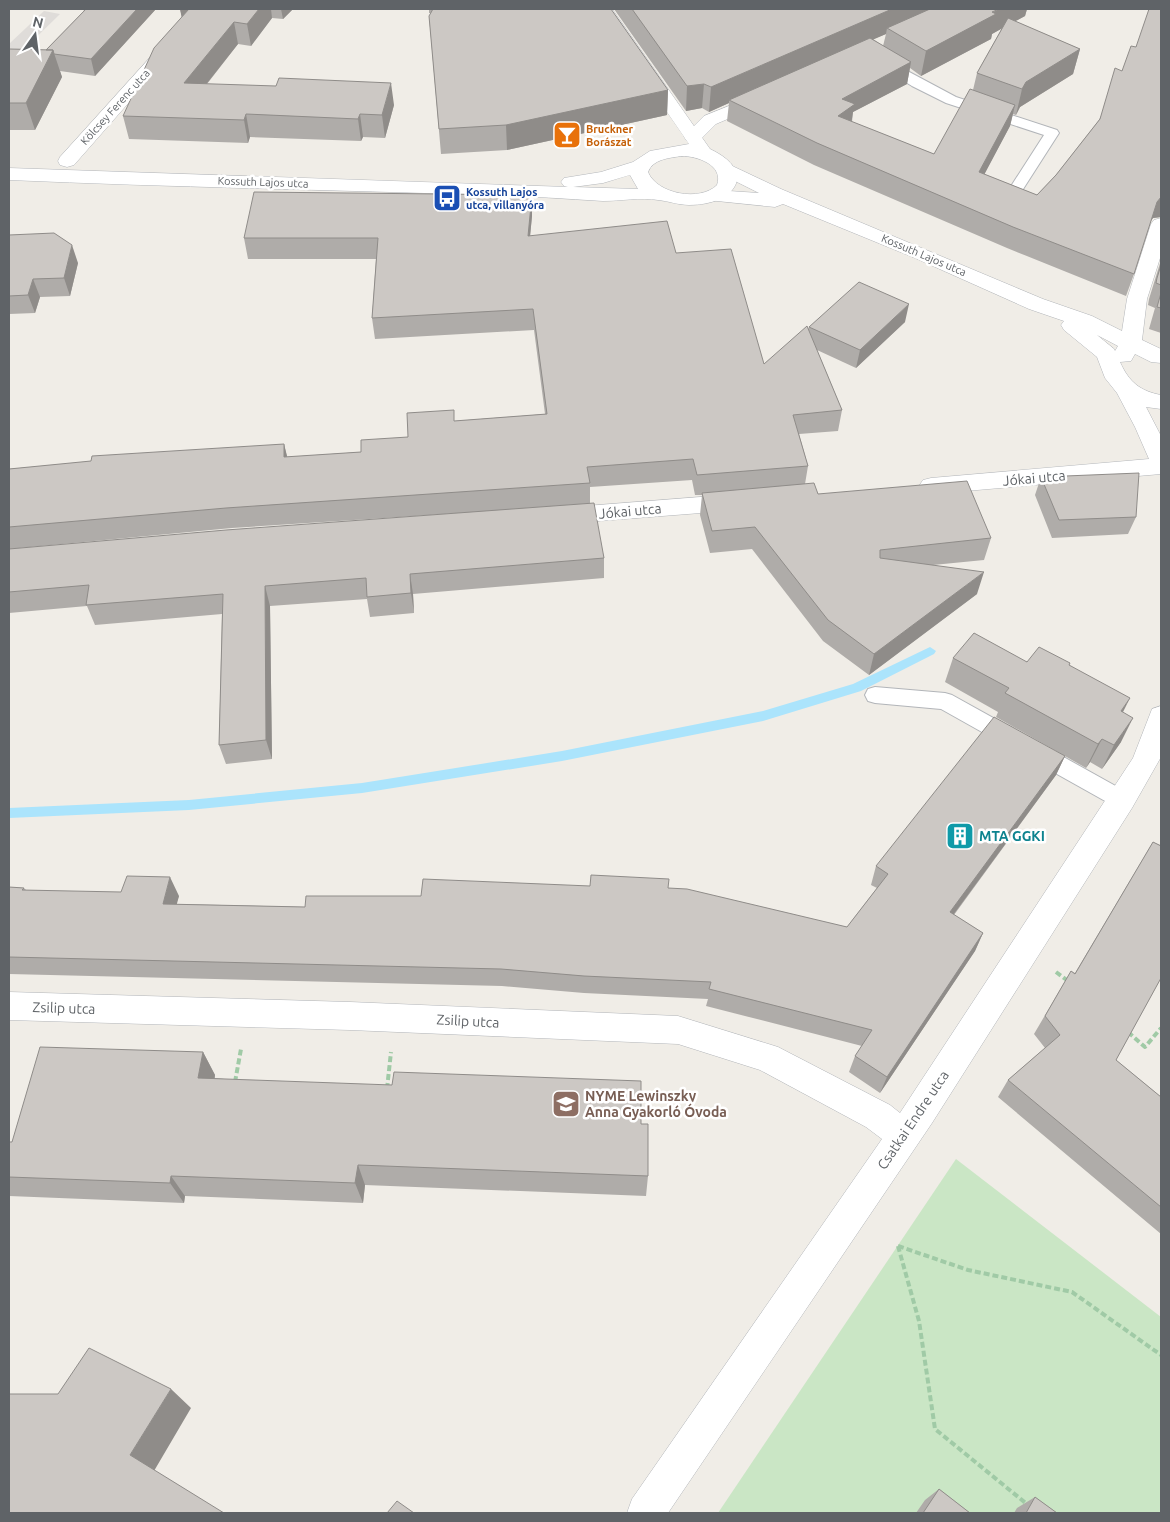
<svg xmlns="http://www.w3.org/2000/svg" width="1170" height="1522" font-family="Ubuntu,sans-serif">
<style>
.industrial{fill:#dfdcd9}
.green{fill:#cae6c5}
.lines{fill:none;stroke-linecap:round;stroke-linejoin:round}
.stream{fill:#abe4fc;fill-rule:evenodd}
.lane-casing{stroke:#b2b5b9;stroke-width:2}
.street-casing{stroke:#b2b5b9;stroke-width:1}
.secondary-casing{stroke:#b4b7bb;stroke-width:1}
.path{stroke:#a0caa6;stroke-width:4;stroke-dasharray:6 3;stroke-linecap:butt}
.lane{fill:#fff;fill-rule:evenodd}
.street{fill:#fff;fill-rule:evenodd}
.secondary{fill:#fff;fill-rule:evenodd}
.wall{fill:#afaca9;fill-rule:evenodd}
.shaded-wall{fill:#8f8c89}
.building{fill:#ccc8c4;stroke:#8f8c89}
.labels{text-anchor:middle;stroke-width:5;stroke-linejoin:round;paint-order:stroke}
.far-street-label{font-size:11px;fill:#5f6367;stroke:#fff}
.far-food-label{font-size:11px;font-weight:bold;fill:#c56008;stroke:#fff;text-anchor:start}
.far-transit-label{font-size:11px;font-weight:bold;fill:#164399;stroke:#fff;text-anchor:start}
.street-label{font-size:14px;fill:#5f6367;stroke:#fff}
.culture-label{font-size:14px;font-weight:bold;fill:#0d838f;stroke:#fff;text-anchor:start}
.education-label{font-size:14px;font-weight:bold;fill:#785e54;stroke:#fff;text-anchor:start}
</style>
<rect width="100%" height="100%" fill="#f0ede7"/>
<path class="industrial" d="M44 11 60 14 12 61 9 60V44Z"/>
<path class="green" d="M956 1159 1161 1317V1513H718Z"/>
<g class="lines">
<path class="stream" d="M930 647 936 651 934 654 861 691 763 721 562 761 362 793 189 810 9 818V808L189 800 362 783 562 751 763 711 853 684Z"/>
<defs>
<path id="lane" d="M883 58 956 97 1057 130 1059 133 1018 197H1008L1006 194 1044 135 946 103 912 86 878 65 876 62 878 59Z
M875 687 945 693 952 695 1130 794 1133 800 1130 806 1122 809 1114 806 941 709 875 703 868 701 865 695 868 689Z"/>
<path id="street" d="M194 9H211L74 165 67 167 60 165 58 161 60 157Z
M761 93 767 94 770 98 767 102 716 124 700 140 693 142 686 140 684 136 704 116Z
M726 163 781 189 1043 299 1092 316 1122 331 1127 299 1151 224 1154 220 1161 218V255L1147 299 1142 340 1161 349V363L1151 362 1135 354 1131 361 1120 362C1129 382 1140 391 1161 395V409L1146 407 1161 436V474L931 494 923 492 919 486 923 480 931 478 1149 459 1135 427 1117 393 1105 378 1097 357 1064 330 1061 325 1064 321 1029 309 915 258 783 204 775 207 707 200 704 196 707 192 714 190 759 193 719 173 716 169 719 165ZM1097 335 1118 346 1115 351 1114 349Z
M739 494 747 496 751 502 747 508 739 510 560 524 552 522 548 516 552 510 560 508Z
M1161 706V757L1132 808 932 1123 668 1513H627L632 1499 882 1139 866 1127 760 1070 678 1044 350 1030 9 1020V992L350 1002 678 1016 778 1047 890 1105 900 1113 1133 758 1152 709Z"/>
<path id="secondary" d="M596 9H612L710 149C759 172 735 205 689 205 678 205 669 201 658 200 641 197 621 201 603 201 567 199 530 196 493 195 332 190 170 187 9 180V168L568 187 564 186 561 182 564 178 601 172 633 162 650 151 689 144ZM682 156C697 156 724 165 717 185 700 202 657 194 648 172 653 159 669 158 682 156ZM630 175 638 189 573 187 603 183Z"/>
</defs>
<use href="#lane" class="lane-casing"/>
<use href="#street" class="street-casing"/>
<use href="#secondary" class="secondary-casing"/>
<path class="path" d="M1056 972 1068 981
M1128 1032 1145 1047 1161 1028
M235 1082 241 1049
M387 1089 391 1052
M898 1246 919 1321 935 1429 1028 1505
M898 1246 968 1270 1072 1292 1161 1355"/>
<use href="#lane" class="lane"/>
<use href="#street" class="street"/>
<use href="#secondary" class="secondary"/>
</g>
<path class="wall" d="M83 9H156L95 76 60 71 62 77 35 130H9V49L46 50 84 11Z
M180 9H293L283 19 272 18 251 46 238 44 207 84 394 105 385 138 363 137 361 141 250 137 248 143 129 139 123 116 182 17Z
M429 9H611L668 90 667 115 507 150 441 154 429 16 431 13H429Z
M614 9H1027L1025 16 1015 21 1080 49 1073 74 1020 107 1016 115 1013 114 1010 126 984 174 1037 195 1056 175 1099 120 1122 71 1136 47 1161 9V217L1153 218 1151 221 1134 274 1126 296 1007 248 814 165 727 121 729 103 709 112 702 108 686 111ZM1002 28 977 73 973 90 934 154 852 122 853 112 907 84 910 68 921 76 991 39 992 34ZM886 34 883 46 873 39Z
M532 195V216L530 236 676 253 764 364 808 329 809 327 905 322 856 368 817 350 842 410 838 431 799 434 808 466 805 484 818 494 991 538 984 560 933 565 977 594 869 675 823 641 752 549 710 553 700 515 702 495H695L692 480 590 487V503L604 558V578L413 594 414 613 370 617 367 599 270 606 272 759 226 764 219 745 222 614 95 625 87 606 9 613V549L461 513 232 528 9 549V469L284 444 287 457 361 452 408 437 455 421 545 414 534 330 375 339 372 318 376 259H248L244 238Z
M9 235 78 263 70 296 40 297 35 313 9 314Z
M1161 260V333L1149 329 1155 308 1148 305 1149 299Z
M1041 477 1136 517 1128 534 1052 538 1035 495Z
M953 658 1070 663 1069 665 1123 713 1121 742 1102 769 1090 762 1086 768 996 717 998 712 945 682Z
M1065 756 1056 775 954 915 983 933 975 951 880 1093 849 1072 855 1056 862 1046 706 1006 708 999 584 993 502 986 9 974V887L24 888 26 890 179 896 176 904 305 907 421 896 668 888 847 927 877 888 871 885 876 866Z
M1153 842 1160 845 1161 842V978L1116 1060 1161 1097V1234L998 1097 1008 1080 1045 1048 1034 1034 1071 971 1075 973Z
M203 1052 215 1075V1078L641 1124 648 1176 646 1196 365 1185 363 1203 185 1196 184 1203 9 1196V1142H12Z
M939 1489 970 1513H916L925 1500Z
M1035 1497 1057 1513H1014L1017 1508Z"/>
<path class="shaded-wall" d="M137 9H156L95 76 91 59Z
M180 9H192L182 19Z
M259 9H271L272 18 251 46 247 24Z
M281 9H293L283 19Z
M892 9H942L887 28 886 34 732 101 729 100V103L709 112 711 87Z
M999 9H1027L1025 16 992 34 991 39 921 76 926 51Z
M234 22 238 44 189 106 184 83Z
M1080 49 1073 74 1020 107 1016 115 1022 89 1026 82Z
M53 50 62 77 35 130 26 103Z
M911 62 907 84 853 112 851 125 838 116 842 99Z
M391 83 394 105 385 138 382 115Z
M704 84 702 108 686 111 687 86Z
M668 90 667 115 507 150 506 125Z
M1015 105 1010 126 974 194 979 172Z
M246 114 250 137 248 143 244 120Z
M360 114 363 137 361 141 358 119Z
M532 195V216L528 257V236Z
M1161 197V217L1153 218 1149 223 1157 202Z
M72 245 78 263 70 296 64 278Z
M33 279 40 297 35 313 28 295Z
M909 304 905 322 856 368 860 350Z
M284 444 289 464 284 457Z
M984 572 977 594 869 675 874 654Z
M410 574 413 594 414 613 411 593Z
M265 586 270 606 272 759 266 740Z
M1130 698 1118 722 1121 711Z
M1133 718 1121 742 1102 769 1114 745Z
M1102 739 1090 762 1086 768 1098 744Z
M1065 756 1056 775 942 930 950 912Z
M170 877 179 896 172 922 163 904Z
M983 933 975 951 880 1093 887 1077Z
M203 1052 215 1075 210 1100 198 1078Z
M358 1165 365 1185 363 1203 355 1183Z
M171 1176 185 1196 184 1203 170 1183Z
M171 1389 191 1408 154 1471 130 1455Z"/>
<path class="building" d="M86 9H137L91 59 54 54 53 50H46Z
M189 9H259L247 24 234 22 184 83 276 86 279 78 391 83 382 115 360 114 358 119 246 114 244 120 123 116 154 48Z
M433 9H611L668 90 506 125 439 129 429 16Z
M632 9H892L711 87 704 84 687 86Z
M930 9H999L992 12 996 14 926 51 887 28Z
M1149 9H1161V197L1157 202 1134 274 1013 227 817 143 729 100 870 38 911 62 842 99 855 104 838 116 934 154 970 89 1015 105 979 172 1037 195 1056 175 1100 119 1115 68 1122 71 1131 46 1136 47Z
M1008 18 1080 49 1026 82 1022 89 977 73Z
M9 49 53 50 26 103H9Z
M254 192 532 195 528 236 667 221 676 253 731 249 764 364 807 326 842 410 793 415 808 466 697 475 693 459 587 467 590 483 226 508 9 527V469L91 461 92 456 284 444V457L361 452V440L408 437 407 413 454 410V421L547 414 533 309 372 318 378 238H244Z
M54 233 72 245 64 278 33 279 28 295 9 296V235Z
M1161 265V285L1156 283 1157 278Z
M859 282 909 304 860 350 809 327Z
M1161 293V308L1157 307Z
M1139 473 1136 517 1059 520 1041 477Z
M967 481 991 538 880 550V558L984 572 874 654 828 620 755 527 712 531 702 493 814 483 818 494Z
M594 503 604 558 410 574 411 593 367 597 366 578 265 586 266 740 219 745 223 594 86 605 89 585 9 592V549L226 530Z
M974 633 1027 662 1039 647 1070 663 1069 665 1130 698 1121 711 1133 718 1114 745 1102 739 1098 744 1005 693 1009 688 953 658Z
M994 717 1065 756 950 912 983 933 887 1077 855 1056 872 1030 709 989 711 982 584 976 501 969 9 957V887L24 888 22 890 121 892 127 876 170 877 163 904 305 907 306 896H421L423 879 590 886 591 875 669 879 668 888 687 889 847 927 888 874 876 866Z
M1153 842 1161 846V978L1116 1060 1161 1097V1207L1008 1080 1060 1035 1045 1016 1071 971 1075 974Z
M40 1047 203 1052 198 1078 392 1085 394 1072 641 1081V1124H648V1176L358 1165 355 1183 171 1176 170 1183 9 1177V1142H12Z
M89 1348 171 1389 130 1455 224 1513H9V1394H58Z
M939 1489 970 1513H923Z
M1035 1497 1057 1513H1026Z
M397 1501 414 1513H387Z"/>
<defs>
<symbol id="bar-square" viewBox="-11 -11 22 22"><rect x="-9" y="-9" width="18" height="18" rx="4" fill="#e8710a" stroke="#fff"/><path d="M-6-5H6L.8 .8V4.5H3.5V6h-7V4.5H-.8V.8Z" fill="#fff"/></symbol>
<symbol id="bus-square" viewBox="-11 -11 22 22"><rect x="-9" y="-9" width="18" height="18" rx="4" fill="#1a4fb4" stroke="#fff"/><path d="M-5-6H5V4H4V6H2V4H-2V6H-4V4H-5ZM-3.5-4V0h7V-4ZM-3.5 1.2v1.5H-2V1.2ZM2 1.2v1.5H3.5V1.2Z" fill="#fff"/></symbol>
<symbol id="building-square" viewBox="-11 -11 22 22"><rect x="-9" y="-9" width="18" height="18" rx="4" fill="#0f9aa8" stroke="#fff"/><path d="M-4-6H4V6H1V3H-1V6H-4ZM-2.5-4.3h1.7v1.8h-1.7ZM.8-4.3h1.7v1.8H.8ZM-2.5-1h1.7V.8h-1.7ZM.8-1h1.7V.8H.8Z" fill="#fff"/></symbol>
<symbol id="school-square" viewBox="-11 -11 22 22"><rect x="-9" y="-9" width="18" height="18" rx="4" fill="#8d6e63" stroke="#fff"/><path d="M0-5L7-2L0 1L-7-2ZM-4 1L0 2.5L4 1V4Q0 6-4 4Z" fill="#fff"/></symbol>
</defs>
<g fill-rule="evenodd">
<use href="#bar-square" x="551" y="119" width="32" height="32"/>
<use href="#bus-square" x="431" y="182" width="32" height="32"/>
<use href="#building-square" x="944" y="820" width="32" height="32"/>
<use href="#school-square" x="550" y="1088" width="32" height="32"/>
</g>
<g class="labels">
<g class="far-street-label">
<text transform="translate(115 107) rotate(-48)" y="4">Kölcsey Ferenc utca</text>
<text transform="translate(263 182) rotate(2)" y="4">Kossuth Lajos utca</text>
<text transform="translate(924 255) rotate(23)" y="4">Kossuth Lajos utca</text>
</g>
<g class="far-food-label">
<text x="586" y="133">Bruckner<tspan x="586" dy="13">Borászat</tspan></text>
</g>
<g class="far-transit-label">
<text x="466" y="196">Kossuth Lajos<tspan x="466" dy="13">utca, villanyóra</tspan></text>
</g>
<g class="street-label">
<text transform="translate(1034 478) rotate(-5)" y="5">Jókai utca</text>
<text transform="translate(630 511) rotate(-5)" y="5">Jókai utca</text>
<text transform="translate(64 1008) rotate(2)" y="5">Zsilip utca</text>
<text transform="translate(468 1021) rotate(3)" y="5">Zsilip utca</text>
<text transform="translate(913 1120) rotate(-56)" y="5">Csatkai Endre utca</text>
</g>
<g class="culture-label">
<text x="979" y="841">MTA GGKI</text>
</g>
<g class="education-label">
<text x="585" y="1101">NYME Lewinszky<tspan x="585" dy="16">Anna Gyakorló Óvoda</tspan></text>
</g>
</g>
<rect width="1170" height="1522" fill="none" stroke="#5f6367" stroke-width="20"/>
<g transform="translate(35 35) rotate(14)" stroke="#ffffff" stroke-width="4" paint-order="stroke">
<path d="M0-4L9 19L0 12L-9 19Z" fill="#5f6367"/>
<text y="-8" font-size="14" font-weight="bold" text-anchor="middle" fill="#5f6367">N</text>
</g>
</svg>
